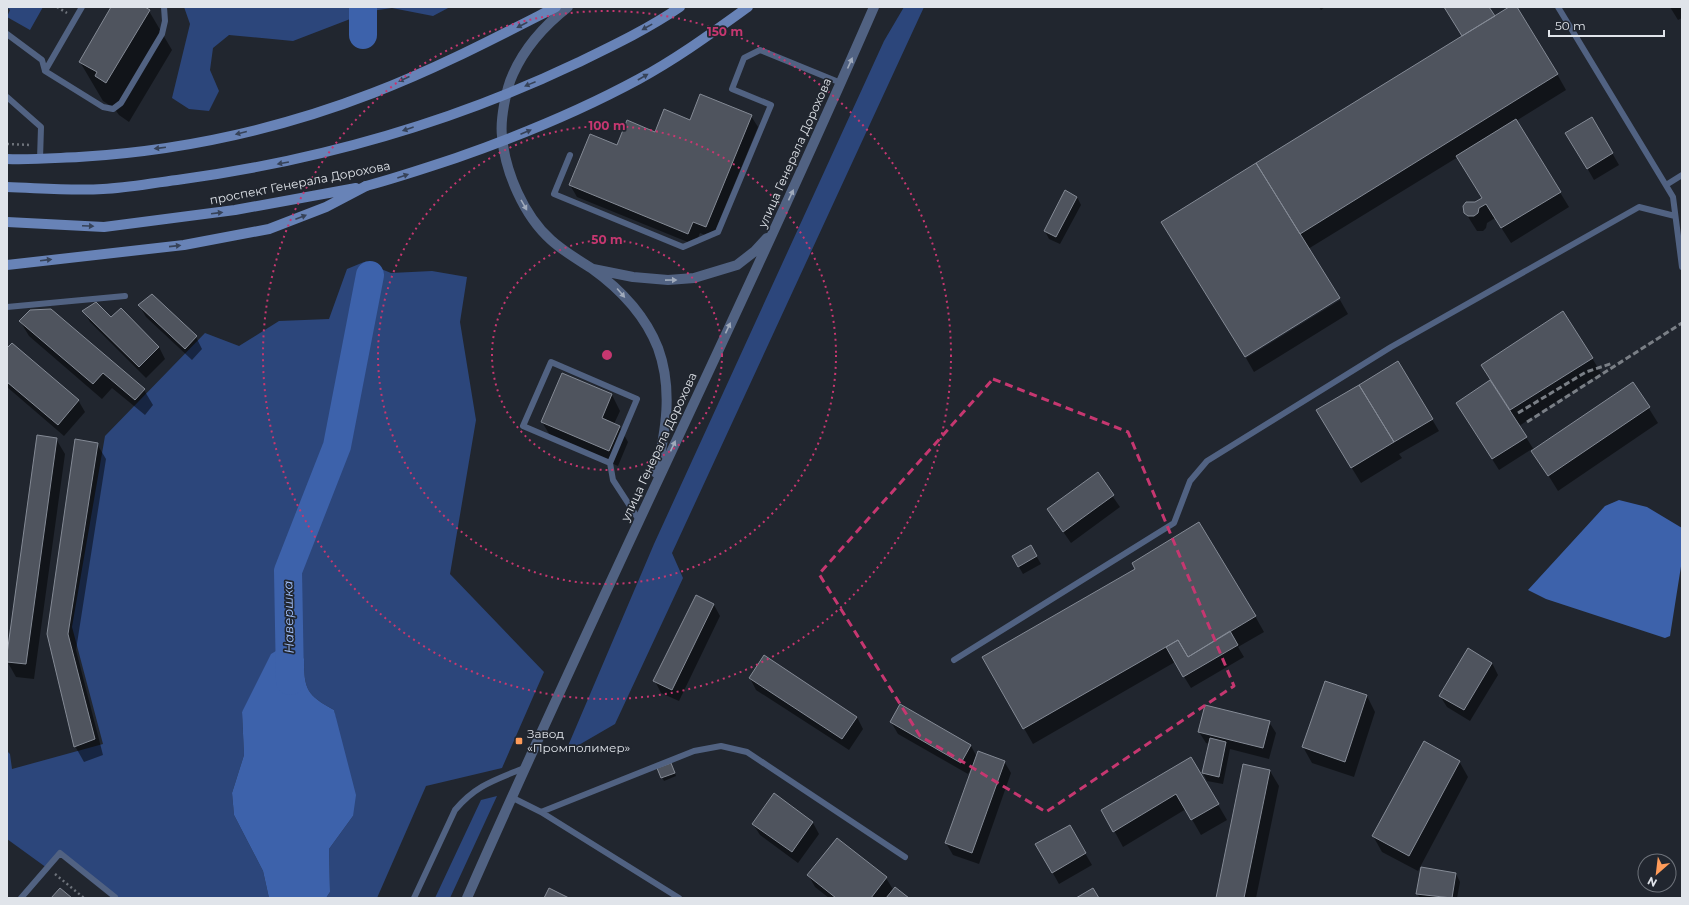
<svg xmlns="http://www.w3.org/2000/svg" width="1689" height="905" font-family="Montserrat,sans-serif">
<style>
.green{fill:#2c467b}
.water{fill:#3d62ab}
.shadow{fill:#0007}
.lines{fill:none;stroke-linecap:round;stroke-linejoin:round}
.river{stroke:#3d62ab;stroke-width:28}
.building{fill:#4f545e;stroke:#848a95}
.path{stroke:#6e737b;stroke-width:2.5;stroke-dasharray:2 3;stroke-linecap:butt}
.service{stroke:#516282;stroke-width:6}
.tertiary{stroke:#516282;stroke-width:10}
.secondary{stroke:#6883b7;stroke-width:10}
.rail{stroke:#7a7f86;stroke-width:3;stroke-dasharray:6 3;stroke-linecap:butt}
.secondary-bridge{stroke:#6883b7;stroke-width:10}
.oneway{fill:#364258}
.oneway2{fill:#a0aabb}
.marked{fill:none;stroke:#c63770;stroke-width:3;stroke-dasharray:8 5;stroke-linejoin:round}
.ring{fill:none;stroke:#c63770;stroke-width:2;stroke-dasharray:2 4}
.poi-dot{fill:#fe9b59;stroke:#21262f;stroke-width:1.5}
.labels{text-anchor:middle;stroke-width:3.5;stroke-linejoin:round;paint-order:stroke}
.street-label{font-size:12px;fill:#e0e4ea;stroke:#21262f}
.poi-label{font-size:12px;fill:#e0e4ea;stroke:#21262f;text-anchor:start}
.water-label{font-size:13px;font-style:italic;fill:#a2c2ff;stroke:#21262f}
.centre{fill:#c63770;stroke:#21262f;stroke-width:2}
.ring-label{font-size:12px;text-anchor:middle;font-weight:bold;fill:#c63770;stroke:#21262f;stroke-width:3.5;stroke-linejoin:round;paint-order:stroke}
</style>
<rect width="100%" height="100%" fill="#21262f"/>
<path class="green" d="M7 7H43L30 30 7 17 10 10Z
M184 7H450L433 16 392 8 371 11 293 41 229 35 213 48 210 70 219 91 209 111 189 109 172 98 190 24Z
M904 7H924L672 553 683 578 615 724 565 753 654 544 884 41Z
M364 262 391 273 432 271 467 277 460 322 476 420 450 574 544 672 502 768 426 786 377 898H326L330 892 329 849 353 816 334 710C307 695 304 690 304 659L242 712 244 755 232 793 234 815 263 871 269 898H114L60 853 47 868 7 839V751L10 754 12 769 103 744 72 627 105 436 205 333 239 346 279 321 329 319 347 269Z
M497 796 450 898H435L481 800Z"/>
<path class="water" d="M1619 500 1647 507 1682 528V560L1670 636 1665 638 1546 599 1528 590 1605 506Z
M289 643 304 659C304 690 307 695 334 710L356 795 353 816 329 849 330 892 326 898H269L263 871 234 815 232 793 244 755 242 712 271 654Z"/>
<path class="shadow" d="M113 7H143L149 11 172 50 129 122 119 115 114 108 103 101 80 62Z
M1319 7H1325L1321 10Z
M1445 7H1488L1494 18 1511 7H1516L1557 74 1566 90 1516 121 1569 207 1511 243 1495 218 1487 223 1486 228 1483 231H1477L1465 212 1483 198 1458 157 1308 249 1171 238 1463 37Z
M1670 7H1682V18L1678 20Z
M751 116 758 127 712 238 700 233 695 245 577 197 570 185 617 147 690 121Z
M1592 118 1619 165 1594 180 1567 133Z
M1077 197 1081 205 1060 244 1049 239 1045 231Z
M1340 300 1348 314 1254 372 1246 358Z
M139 305 196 337 202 349 192 360 146 317Z
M84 311 111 318 159 347 165 359 146 378 90 322Z
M20 321 144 390 153 405 145 415 112 388 102 399 29 336Z
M7 350 78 400 85 412 64 436 7 387Z
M1592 358 1601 373 1519 426 1534 450 1633 383 1658 423 1558 491 1532 449 1499 470 1457 404 1499 396Z
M1398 362 1439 431 1399 454 1402 458 1361 483 1326 426Z
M563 374 612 395 620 411 614 424 619 426 628 442 618 466 551 437 542 422Z
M56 439 65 454 34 679 16 677 7 661Z
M97 444 106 459 76 650 103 755 84 762 75 746 48 634Z
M1097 474 1120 507 1071 543 1048 510Z
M1031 547 1041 564 1023 574 1013 557Z
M714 605 720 616 679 701 661 693 655 681Z
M1255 616 1264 632 1238 647 1244 657 1191 688 1175 662 1033 744 984 658Z
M1492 663 1498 675 1470 721 1447 707 1440 696Z
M750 678 857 717 863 729 849 750 756 690Z
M1367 696 1375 712 1354 777 1312 763 1303 747Z
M900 706 971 746 977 757 1004 761 1011 773 979 864 953 855 946 843 973 765 968 774 898 734 891 722Z
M1269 722 1276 733 1269 759 1230 749 1223 784 1207 781 1203 773 1209 744 1206 743 1199 732Z
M1191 758 1227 820 1201 835 1186 809 1123 847 1103 810Z
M1459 761 1468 777 1418 871 1382 852 1373 836Z
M672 767 676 776 664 781 658 769Z
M1270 771 1279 786 1256 898H1217Z
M774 795 813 823 819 834 798 863 760 835 753 824Z
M1069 826 1092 865 1059 884 1037 845Z
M838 839 886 878 894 891 907 898H829L815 887 809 876Z
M1456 874 1460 882 1457 898H1420L1417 894Z"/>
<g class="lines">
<path class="river" d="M363 7V35
M290 681 288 571 337 446 370 275"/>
</g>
<path class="building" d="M111 7H145L150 10 106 83 95 76 97 72 79 62Z
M1444 7H1489L1495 16 1462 36Z
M1509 7H1517L1558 74 1300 234 1256 163Z
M700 94 752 115 706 227 693 222 688 234 569 185 590 134 617 145 627 120 655 132 664 109 690 120Z
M1592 117 1613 153 1587 169 1565 133Z
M1516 119 1561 192 1501 228 1486 204 1479 208 1478 213 1474 216H1468L1464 213 1463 206 1466 202H1475L1482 198 1456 156Z
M1256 163 1340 298 1245 357 1161 222Z
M1065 190 1077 197 1056 237 1044 231Z
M152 294 197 336 185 349 138 305Z
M96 302 111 317 121 308 159 347 139 367 82 311Z
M51 309 145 389 135 400 103 373 93 384 19 321 30 310Z
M1563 311 1593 358 1510 410 1481 365Z
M12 343 79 400 58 425 7 382V348Z
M1398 361 1433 419 1394 442 1359 385Z
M562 373 612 394 602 418 620 426 609 451 541 422Z
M1490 380 1527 437 1492 459 1456 403Z
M1633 382 1650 407 1548 476 1531 451Z
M1359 385 1394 442 1351 468 1316 410Z
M37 435 57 438 26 664 7 662V654Z
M75 439 98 443 68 634 95 739 74 747 47 634Z
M1098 472 1114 495 1063 532 1047 509Z
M1199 522 1256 616 1188 657 1178 640 1023 729 982 657 1135 569 1132 563Z
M1031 545 1037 556 1018 567 1012 556Z
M696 595 714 604 672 690 653 681Z
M1230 631 1238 645 1183 677 1166 647 1178 640 1188 657Z
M1468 648 1492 663 1464 710 1439 696Z
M764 655 857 717 842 739 749 678Z
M1325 681 1367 695 1345 762 1302 747Z
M900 704 971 745 961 763 890 722Z
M1205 705 1270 721 1263 748 1198 732Z
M1210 738 1226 742 1219 777 1202 773Z
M1424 741 1460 761 1409 856 1372 836Z
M978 751 1005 761 972 853 945 843Z
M1191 757 1219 804 1191 820 1176 794 1113 832 1101 810Z
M671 763 675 773 661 778 657 768Z
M1243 764 1270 770 1244 898H1216Z
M774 793 813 822 792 852 752 824Z
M1070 825 1086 853 1052 873 1035 844Z
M837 838 887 877 871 898H836L807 875Z
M1421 867 1456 873 1452 898 1416 894Z
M895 887 909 898H886Z
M60 888 72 898H51Z
M549 888 569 898H544Z
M1093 888 1099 898H1076Z"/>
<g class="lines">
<path class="path" d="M57 7 67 13
M7 144 32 145
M55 874 84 898"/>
<path class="service" d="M1558 7 1673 197 1682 267
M7 34 42 60 45 71 103 107 113 109 121 103 162 34 165 21 164 7
M45 71 82 7
M7 97 41 127 40 159
M570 155 554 194 683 247 718 232 771 105 732 89 744 58 760 50 841 83
M1666 185 1682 175
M7 307 125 296
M610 463 523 426 551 362 637 399 610 463 613 480 639 520
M954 660 1174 523 1190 481 1207 461 1391 347 1639 207 1675 216
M511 797 541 812 679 898
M541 812 694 751 721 746 747 752 905 857
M21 898 60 853 115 897 114 898
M414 898 455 810C476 785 495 780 524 768"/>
<path class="tertiary" d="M568 7C545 25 525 47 513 74 506 89 500 120 502 136 505 172 524 216 551 240 563 251 577 259 591 268 619 288 645 315 658 348 673 389 666 431 656 473
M593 269 633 277 668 280 694 278 737 265 755 251 767 238
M467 898C598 599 744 306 874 7"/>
<path class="secondary" d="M7 159C31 160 55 158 79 157 179 151 280 129 373 93 436 69 497 37 556 7
M7 222 104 227 235 210 356 188
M7 265 184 245 269 229 326 207 366 186"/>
<path class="rail" d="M1518 413 1586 372 1613 363
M1527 422 1682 323"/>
<path class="secondary-bridge" d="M366 186C396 178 426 168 456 158 519 136 580 111 639 79 678 58 713 32 748 7
M7 187C39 188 71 191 103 189 127 188 152 183 177 180 317 161 449 124 577 63 612 46 648 29 680 7"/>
</g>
<defs><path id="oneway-solid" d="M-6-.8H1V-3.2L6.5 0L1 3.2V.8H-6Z"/></defs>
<g class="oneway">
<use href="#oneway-solid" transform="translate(522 25) rotate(153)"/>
<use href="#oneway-solid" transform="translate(647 27) rotate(151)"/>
<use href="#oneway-solid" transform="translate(643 77) rotate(-30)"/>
<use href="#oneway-solid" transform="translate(404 79) rotate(156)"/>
<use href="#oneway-solid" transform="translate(530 84) rotate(158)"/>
<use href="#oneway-solid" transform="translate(408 129) rotate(161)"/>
<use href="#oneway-solid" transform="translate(526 132) rotate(-23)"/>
<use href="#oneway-solid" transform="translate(241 133) rotate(166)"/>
<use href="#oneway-solid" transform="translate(160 148) rotate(173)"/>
<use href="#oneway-solid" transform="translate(283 163) rotate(170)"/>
<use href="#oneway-solid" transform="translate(403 176) rotate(-19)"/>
<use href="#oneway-solid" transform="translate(217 213) rotate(-7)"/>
<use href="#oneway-solid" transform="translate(301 217) rotate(-21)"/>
<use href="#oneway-solid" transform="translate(88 226) rotate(3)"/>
<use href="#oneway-solid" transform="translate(175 246) rotate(-6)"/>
<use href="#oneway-solid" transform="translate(46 260) rotate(-7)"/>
</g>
<g class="oneway2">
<use href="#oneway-solid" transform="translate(850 63) rotate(-66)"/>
<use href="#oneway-solid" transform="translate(791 195) rotate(-65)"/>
<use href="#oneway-solid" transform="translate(524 205) rotate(60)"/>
<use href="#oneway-solid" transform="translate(671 280) rotate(-1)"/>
<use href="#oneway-solid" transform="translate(621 293) rotate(49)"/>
<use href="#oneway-solid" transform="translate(728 328) rotate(-65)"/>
<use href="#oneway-solid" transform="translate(673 446) rotate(-65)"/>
</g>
<path class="marked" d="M993 379 1128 432 1234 686 1046 812 920 736 819 574Z"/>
<g class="ring">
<circle cx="607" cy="355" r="115"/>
<circle cx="607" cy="355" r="229"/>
<circle cx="607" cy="355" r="344"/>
</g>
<rect class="poi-dot" x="515" y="737" width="8" height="8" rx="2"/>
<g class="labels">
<g class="street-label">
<text transform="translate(795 153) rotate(-66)" y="4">улица Генерала Дорохова</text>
<text transform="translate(300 183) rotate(-11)" y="4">проспект Генерала Дорохова</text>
<text transform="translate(659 447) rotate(-65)" y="4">улица Генерала Дорохова</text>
</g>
<g class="poi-label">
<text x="527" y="738">Завод<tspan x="527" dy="14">«Промполимер»</tspan></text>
</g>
<g class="water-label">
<text transform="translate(288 617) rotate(-91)" y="5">Навершка</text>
</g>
</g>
<circle cx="607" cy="355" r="6" class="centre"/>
<g class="ring-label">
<text x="725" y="36">150 m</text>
<text x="607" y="130">100 m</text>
<text x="607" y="244">50 m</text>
</g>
<rect width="1689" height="905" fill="none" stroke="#e0e4ea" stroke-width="16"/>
<g transform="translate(1657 873) rotate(208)"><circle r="19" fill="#21262f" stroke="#6d727a"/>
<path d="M0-3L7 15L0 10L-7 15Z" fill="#fe9b59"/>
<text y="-6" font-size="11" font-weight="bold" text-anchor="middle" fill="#e0e4ea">N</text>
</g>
<path d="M1549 30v6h115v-6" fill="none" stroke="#e0e4ea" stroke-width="2"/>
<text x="1555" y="30" font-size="12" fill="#e0e4ea" stroke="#21262f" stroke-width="3" paint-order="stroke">50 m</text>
</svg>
